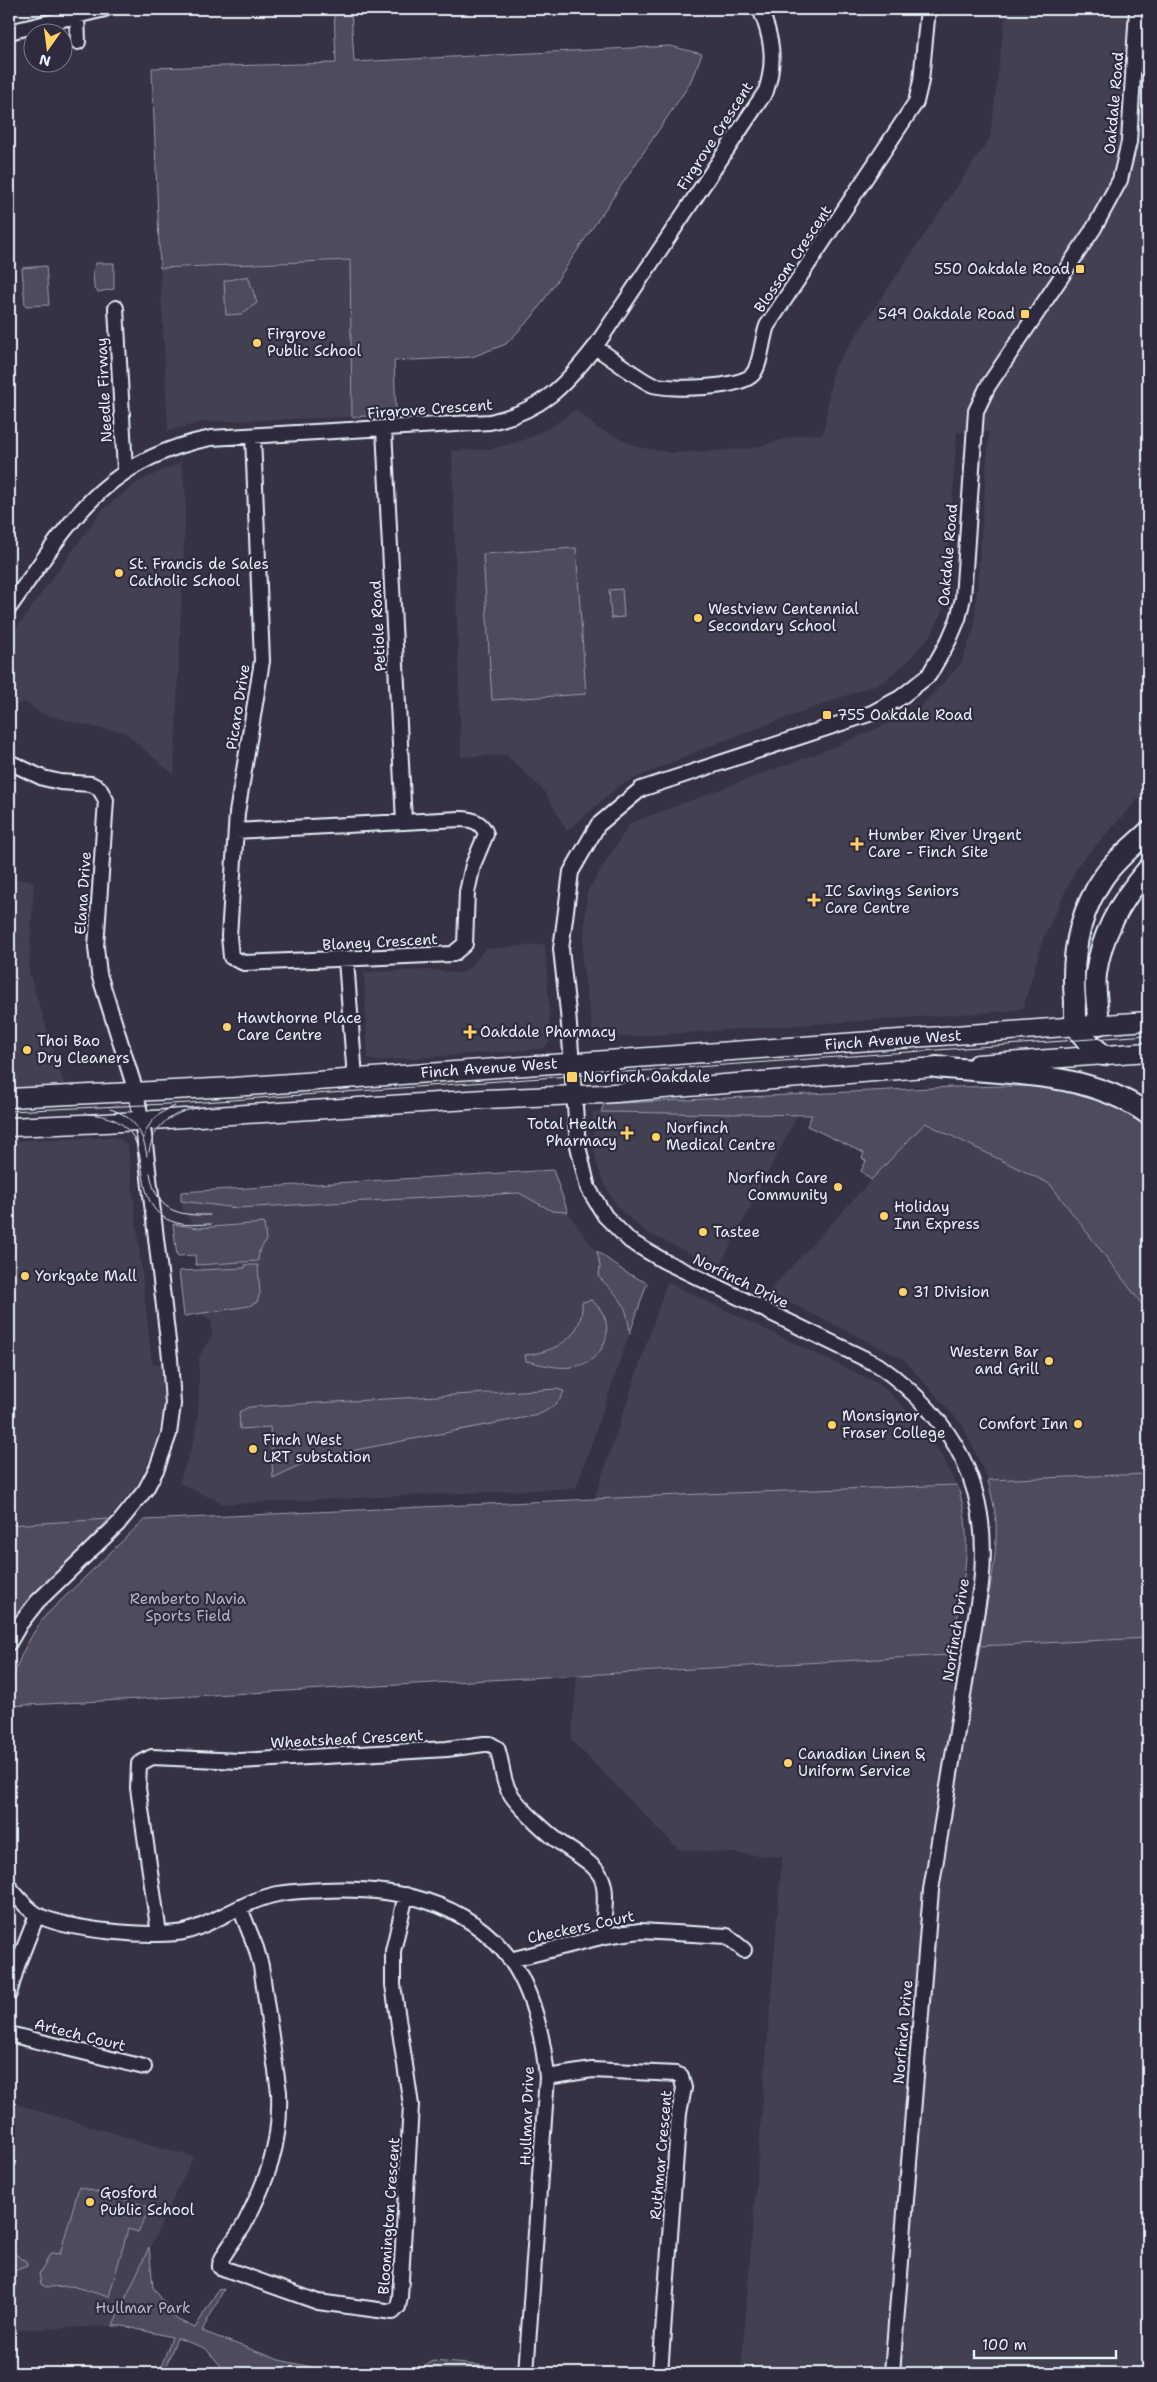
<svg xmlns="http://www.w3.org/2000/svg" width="1157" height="2382" font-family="'Shantell Sans',sans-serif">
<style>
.built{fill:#433f51}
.green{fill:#4d4b5c;stroke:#9a9eaa}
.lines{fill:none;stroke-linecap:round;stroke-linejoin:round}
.minor-casing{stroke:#e8f1f8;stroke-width:18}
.major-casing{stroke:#e8f1f8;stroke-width:21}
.highway-casing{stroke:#e8f1f8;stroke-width:24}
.minor{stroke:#2f2a3d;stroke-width:14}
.major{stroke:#2f2a3d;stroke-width:18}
.highway{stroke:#2f2a3d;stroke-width:20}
.tram{stroke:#e8f1f8;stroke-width:1}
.poi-dot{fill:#ffd166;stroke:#2f2a3d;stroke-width:2}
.labels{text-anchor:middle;stroke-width:4.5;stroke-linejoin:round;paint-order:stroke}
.street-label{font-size:15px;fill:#e8f1f8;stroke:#2f2a3d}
.poi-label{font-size:15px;fill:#e8f1f8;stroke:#2f2a3d;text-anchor:start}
.park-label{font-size:15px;fill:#b2b7c1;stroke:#2f2a3d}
</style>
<rect width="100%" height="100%" fill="#363244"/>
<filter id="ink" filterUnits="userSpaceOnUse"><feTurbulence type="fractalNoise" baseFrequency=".02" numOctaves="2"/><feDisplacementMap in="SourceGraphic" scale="10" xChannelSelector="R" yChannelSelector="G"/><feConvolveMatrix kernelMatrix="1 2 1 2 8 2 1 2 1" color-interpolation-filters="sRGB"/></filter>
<g filter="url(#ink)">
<path class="built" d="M1006 9H1148V788L1078 865 1043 939 1023 1008 1007 1011 594 1039 582 963 587 892 630 823 834 747 916 711 961 664 974 629 989 432H957L945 604 933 632 907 662 883 682 710 746 620 785 567 831 544 791 506 755 461 757 452 451 491 449 524 440 551 427 576 409 597 428 639 447 671 453 748 449 800 435 823 434 833 369 990 138Z
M350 260 352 417 203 422 168 431 160 269Z
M181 462 186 497 174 775 124 732 98 728 42 714 25 702 9 707V638L103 509 138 482Z
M9 879 34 881 29 972 65 1087 9 1090Z
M545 944 551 1041 542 1049 375 1061 368 1058 364 972 430 970 462 973 472 965 485 949Z
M592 1112H601L798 1114 719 1268 646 1232 622 1212 613 1200 601 1176 595 1157Z
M924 1123 1050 1184 1148 1312V1474L988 1480 963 1426 903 1359 768 1292Z
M113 1137 120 1139 128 1146 152 1363 161 1366 163 1398 162 1417 155 1448 138 1484 109 1519 9 1525V1141Z
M553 1170 568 1212 584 1236 597 1251 625 1272 647 1283 576 1488 224 1504 179 1483 195 1437 199 1402V1359L202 1350 212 1336 211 1321 202 1314 198 1230 182 1209 181 1192Z
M667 1282 877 1383 891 1394 914 1418 941 1455 957 1485 702 1494 594 1500Z
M1148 1638V2373H741L782 1857 678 1849 571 1740 577 1676 951 1655 958 1660 978 1646Z
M9 2102 193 2157 113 2326 9 2330Z"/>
<path class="green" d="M334 9H351L354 62 670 46 702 54 689 85 533 316 506 344 472 357 394 361 396 414 352 417 350 260 160 268 152 68 336 63Z
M96 263H114V289L98 292 94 288 93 271Z
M46 266 49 305 25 306 22 268Z
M248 276 257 303 241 314 226 315 224 281Z
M576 548 586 694 492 700 483 554Z
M622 589 624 617 611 618 609 590Z
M952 1087C997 1087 1054 1082 1097 1096 1114 1102 1131 1113 1148 1121V1312L1050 1184 925 1123 871 1180 861 1171 866 1161 862 1158 864 1153 807 1126 812 1115 601 1112 604 1104Z
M553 1170 568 1212 552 1211 519 1193 237 1208 181 1201V1192Z
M264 1223 266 1240 259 1252 258 1261 196 1265 195 1255 177 1256 173 1224 198 1228Z
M597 1251 625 1272 647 1283 630 1333C626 1299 620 1300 599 1277L600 1266Z
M245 1265H258L260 1293 257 1302 249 1306 184 1316 179 1271 245 1268Z
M592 1300C595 1304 600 1308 602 1312 616 1337 598 1364 572 1367 557 1369 540 1364 526 1361L525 1355C556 1352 584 1337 582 1302Z
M557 1389 564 1391C560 1404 549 1409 538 1415L314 1458 273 1478 270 1427 240 1429 239 1412 249 1407Z
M1148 1474V1638L978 1646C986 1606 998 1563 996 1521 995 1508 991 1493 988 1480Z
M957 1485C977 1541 960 1598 951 1655L9 1706C11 1671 25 1643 46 1615L144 1520 702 1494Z
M109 1519 32 1599 9 1630V1525Z
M79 2187 147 2206 149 2210 138 2232 128 2229 109 2297 72 2286 46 2287 41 2284 39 2273C45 2268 46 2259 51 2253L60 2254Z
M149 2247 153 2287 176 2319 195 2328 218 2290 224 2289 202 2331 279 2360 339 2373H227L205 2348 177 2338 163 2373H159L172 2337 123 2326H113Z
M9 2254 16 2255 26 2261 27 2266 9 2273Z
M433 2361 521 2369V2373H406L420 2370Z"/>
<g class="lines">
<defs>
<path id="minor" d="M77 15 78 42
M9 32 105 9
M116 308 125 470
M595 347C606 354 643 382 653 385 671 390 741 389 753 374 761 364 762 339 767 326L916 102 921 81 928 9
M384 429 404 822
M9 608C68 525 103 459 211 438L490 422C541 411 564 387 595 347L766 91C776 61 772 37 760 9
M9 762 43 778 60 782 91 784 99 788 106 800 96 947 99 974 136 1092 144 1135 170 1358 173 1404 169 1434 157 1468 146 1489 118 1524 37 1602 20 1624 9 1643
M236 831 460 819C472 819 482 822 486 834L473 865 467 892 465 944 453 954 244 963 231 957 229 936 237 813 262 661 253 436
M346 960 355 1078
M9 1887C17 1896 25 1907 36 1914 62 1930 158 1939 188 1931 219 1921 246 1900 278 1894 293 1891 308 1891 323 1890 393 1887 465 1899 510 1959 534 1993 543 2037 547 2077L526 2373
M240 1908 256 1948 261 1966 279 2092C281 2145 268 2178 244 2225 239 2234 218 2259 220 2267L318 2302 393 2312 398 2307 400 2297 411 2105 393 1985V1951L406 1895
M159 1934 138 1788 139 1764 152 1757 240 1761 447 1749 484 1744H490L497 1748C503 1764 501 1781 512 1796 521 1809 548 1834 562 1844 575 1854 595 1863 602 1879 609 1896 601 1918 605 1936
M510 1960 605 1936 640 1931 727 1936 744 1950
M9 1994 17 1966 37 1915
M9 2034 144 2067
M547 2077 592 2070 676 2074 681 2076 684 2088 679 2113 660 2373
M892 2373 931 1890 981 1585C992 1489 956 1420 878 1365L664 1261 630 1241 605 1216 588 1188 578 1146 568 1012 561 949 571 872 598 825 641 789 872 713 900 698 929 675 949 640 958 619 963 598 976 411 988 386 1094 228 1120 180 1129 142 1137 9"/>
<path id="major" d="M977 1064 1148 1052
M9 1098 234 1087 1148 1021
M9 1127 105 1123 485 1099 601 1094 949 1066"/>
<path id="highway" d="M1099 1024C1098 1008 1094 990 1096 974 1101 934 1122 899 1148 869
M1103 1055C1093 1046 1083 1039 1077 1027 1074 1020 1075 1009 1075 1001 1071 957 1078 915 1103 878 1115 860 1133 846 1148 832
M936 1067C1006 1074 1088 1071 1148 1114"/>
</defs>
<use href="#minor" class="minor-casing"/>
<use href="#major" class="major-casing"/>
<use href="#highway" class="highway-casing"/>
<use href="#minor" class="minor"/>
<use href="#major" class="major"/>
<use href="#highway" class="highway"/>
<path class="tram" d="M110 1109C134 1116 143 1132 147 1156
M9 1111 189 1103 1148 1035
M87 1114C173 1118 116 1207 177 1223 188 1226 200 1224 211 1224
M143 1141C146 1123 159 1112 175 1106
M149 1152C153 1125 172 1112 198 1108
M150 1173C156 1210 175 1216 210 1215"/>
</g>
</g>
<g class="poi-dot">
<rect x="1075" y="264" width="10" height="10" rx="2.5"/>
<rect x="1020" y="309" width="10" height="10" rx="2.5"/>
<circle cx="257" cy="343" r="5"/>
<circle cx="119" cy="573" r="5"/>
<circle cx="698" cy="618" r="5"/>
<rect x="822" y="710" width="10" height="10" rx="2.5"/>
<path d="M854.5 836.5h5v5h5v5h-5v5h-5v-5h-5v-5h5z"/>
<path d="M811.5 892.5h5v5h5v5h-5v5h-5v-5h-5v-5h5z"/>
<circle cx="227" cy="1027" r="5"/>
<path d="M467.5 1024.5h5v5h5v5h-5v5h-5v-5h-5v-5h5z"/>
<circle cx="27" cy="1050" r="5"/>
<rect x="566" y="1071" width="12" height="12" rx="2.5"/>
<path d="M624.5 1125.5h5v5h5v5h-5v5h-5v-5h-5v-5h5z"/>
<circle cx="656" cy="1137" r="5"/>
<circle cx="838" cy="1187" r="5"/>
<circle cx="884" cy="1216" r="5"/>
<circle cx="703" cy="1232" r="5"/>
<circle cx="25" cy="1276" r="5"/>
<circle cx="903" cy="1292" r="5"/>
<circle cx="1049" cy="1361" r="5"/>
<circle cx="1078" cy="1424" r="5"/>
<circle cx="832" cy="1425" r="5"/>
<circle cx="253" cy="1449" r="5"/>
<circle cx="788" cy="1763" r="5"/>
<circle cx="90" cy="2202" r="5"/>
</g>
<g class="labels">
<g class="street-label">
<text transform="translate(1114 103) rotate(-85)" y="5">Oakdale Road</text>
<text transform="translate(715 136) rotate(-57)" y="5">Firgrove Crescent</text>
<text transform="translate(793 259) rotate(-56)" y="5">Blossom Crescent</text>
<text transform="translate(104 390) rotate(-93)" y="5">Needle Firway</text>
<text transform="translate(430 409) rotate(-4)" y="5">Firgrove Crescent</text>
<text transform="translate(948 555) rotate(-85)" y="5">Oakdale Road</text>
<text transform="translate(378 626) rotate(-93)" y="5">Petiole Road</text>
<text transform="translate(238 707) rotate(-81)" y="5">Picaro Drive</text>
<text transform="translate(83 893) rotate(-86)" y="5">Elana Drive</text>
<text transform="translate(380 942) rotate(-3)" y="5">Blaney Crescent</text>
<text transform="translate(893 1040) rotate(-4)" y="5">Finch Avenue West</text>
<text transform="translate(489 1068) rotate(-4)" y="5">Finch Avenue West</text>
<text transform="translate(741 1281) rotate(26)" y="5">Norfinch Drive</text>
<text transform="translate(956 1630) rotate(-81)" y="5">Norfinch Drive</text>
<text transform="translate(347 1739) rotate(-3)" y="5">Wheatsheaf Crescent</text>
<text transform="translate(581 1927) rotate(-12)" y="5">Checkers Court</text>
<text transform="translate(903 2032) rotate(-85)" y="5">Norfinch Drive</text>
<text transform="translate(80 2035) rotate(14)" y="5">Artech Court</text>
<text transform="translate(527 2116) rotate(-88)" y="5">Hullmar Drive</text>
<text transform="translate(661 2155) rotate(-85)" y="5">Ruthmar Crescent</text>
<text transform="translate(389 2216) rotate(-86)" y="5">Bloomington Crescent</text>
</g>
<g class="poi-label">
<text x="1070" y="274" text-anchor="end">550 Oakdale Road</text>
<text x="1015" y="319" text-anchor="end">549 Oakdale Road</text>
<text x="267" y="339">Firgrove<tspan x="267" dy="17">Public School</tspan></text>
<text x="129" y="569">St. Francis de Sales<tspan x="129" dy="17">Catholic School</tspan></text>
<text x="708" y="614">Westview Centennial<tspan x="708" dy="17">Secondary School</tspan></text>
<text x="837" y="720">755 Oakdale Road</text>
<text x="868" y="840">Humber River Urgent<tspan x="868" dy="17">Care - Finch Site</tspan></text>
<text x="825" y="896">IC Savings Seniors<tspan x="825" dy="17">Care Centre</tspan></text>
<text x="237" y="1023">Hawthorne Place<tspan x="237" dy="17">Care Centre</tspan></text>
<text x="480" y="1037">Oakdale Pharmacy</text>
<text x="37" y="1046">Thoi Bao<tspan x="37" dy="17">Dry Cleaners</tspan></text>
<text x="583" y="1082">Norfinch Oakdale</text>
<text x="617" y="1129" text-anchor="end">Total Health<tspan x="617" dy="17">Pharmacy</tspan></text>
<text x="666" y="1133">Norfinch<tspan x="666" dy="17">Medical Centre</tspan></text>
<text x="828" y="1183" text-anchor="end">Norfinch Care<tspan x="828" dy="17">Community</tspan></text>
<text x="894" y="1212">Holiday<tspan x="894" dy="17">Inn Express</tspan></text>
<text x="713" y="1237">Tastee</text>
<text x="35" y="1281">Yorkgate Mall</text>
<text x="913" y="1297">31 Division</text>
<text x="1039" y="1357" text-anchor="end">Western Bar<tspan x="1039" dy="17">and Grill</tspan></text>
<text x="842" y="1421">Monsignor<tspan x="842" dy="17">Fraser College</tspan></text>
<text x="1068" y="1429" text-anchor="end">Comfort Inn</text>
<text x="263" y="1445">Finch West<tspan x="263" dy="17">LRT substation</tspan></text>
<text x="798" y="1759">Canadian Linen &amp;<tspan x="798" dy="17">Uniform Service</tspan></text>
<text x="100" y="2198">Gosford<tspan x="100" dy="17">Public School</tspan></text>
</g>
<g class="park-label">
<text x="188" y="1604">Remberto Navia<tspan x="188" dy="17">Sports Field</tspan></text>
<text x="143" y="2313">Hullmar Park</text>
</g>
</g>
<rect width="1157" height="2382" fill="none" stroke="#2f2a3d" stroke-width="30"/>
<rect x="15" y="15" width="1127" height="2352" fill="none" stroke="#e8f1f8" stroke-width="2" filter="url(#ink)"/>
<g transform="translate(48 48) rotate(194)"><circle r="24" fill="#2f2a3d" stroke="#797a88"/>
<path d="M0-4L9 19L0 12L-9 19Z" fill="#ffd166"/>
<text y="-8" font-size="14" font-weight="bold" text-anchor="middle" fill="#e8f1f8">N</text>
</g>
<path d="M974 2350v8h142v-8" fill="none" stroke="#e8f1f8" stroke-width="2.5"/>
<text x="982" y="2350" font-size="15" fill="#e8f1f8" stroke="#2f2a3d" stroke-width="4" paint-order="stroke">100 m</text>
</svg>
